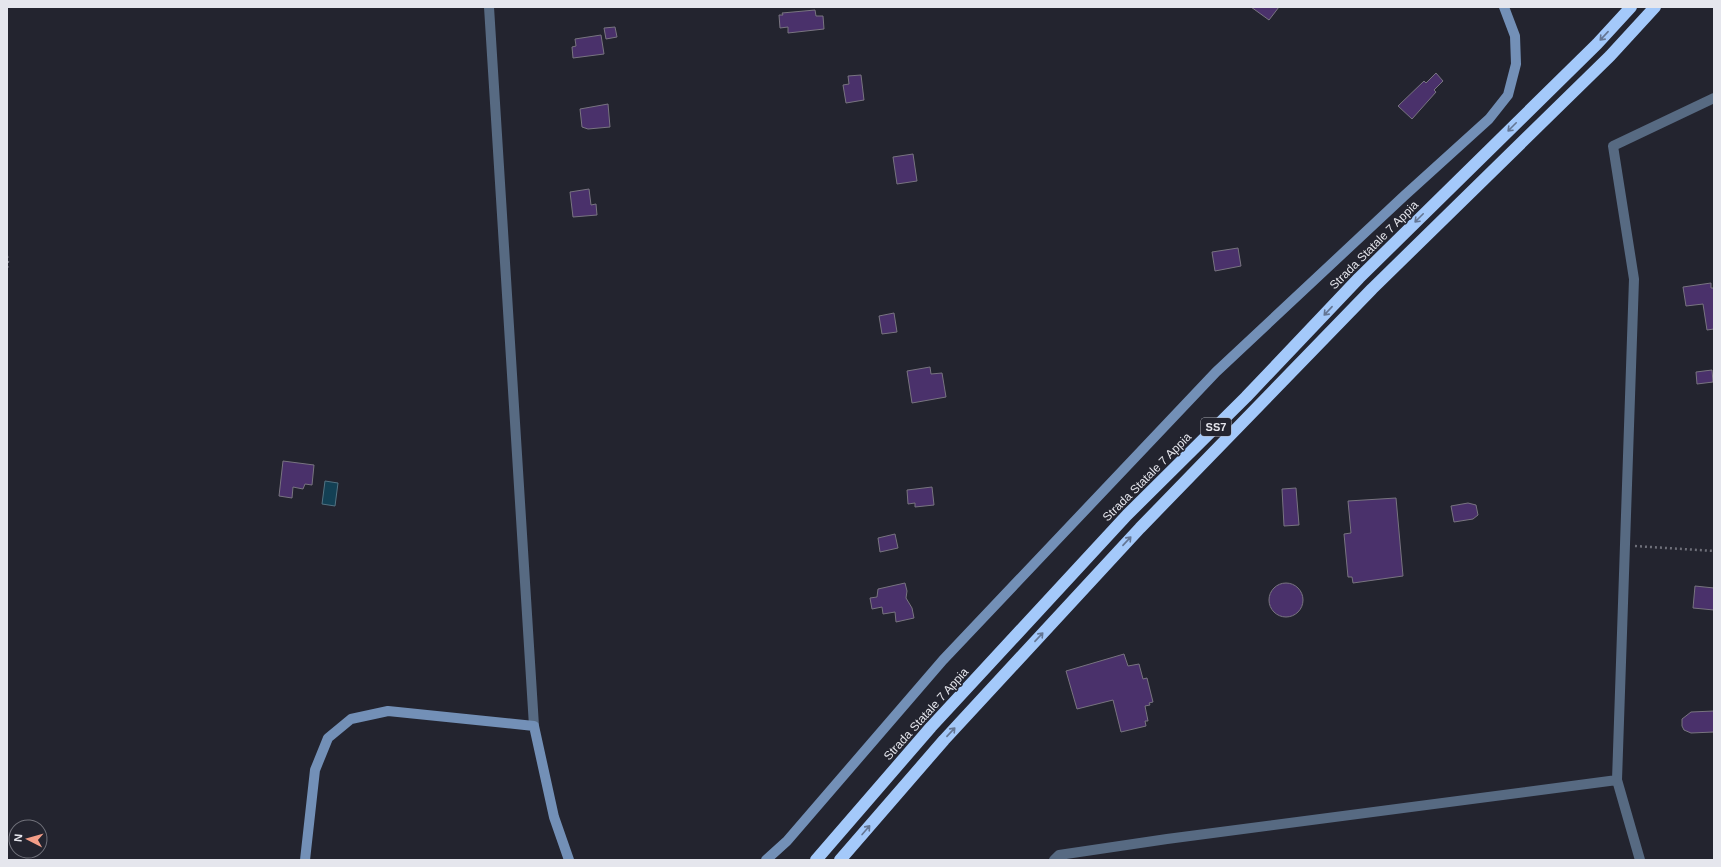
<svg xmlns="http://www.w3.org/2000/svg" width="1721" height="867" font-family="Arial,sans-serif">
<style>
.water{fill:#134054;stroke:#527282}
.building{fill:#4a316b;stroke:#787480}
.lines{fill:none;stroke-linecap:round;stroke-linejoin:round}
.path{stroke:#6e6f79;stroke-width:2.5;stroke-dasharray:2 3;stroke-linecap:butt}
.street{stroke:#576a82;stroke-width:10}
.secondary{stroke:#7390b7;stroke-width:10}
.highway{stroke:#a4c9fa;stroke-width:12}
.oneway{stroke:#647694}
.labels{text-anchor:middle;stroke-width:3;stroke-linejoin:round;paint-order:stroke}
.shield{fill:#23242f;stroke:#abacb4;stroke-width:1}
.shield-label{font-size:11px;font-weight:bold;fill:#e5e6ed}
.street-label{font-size:12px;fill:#e5e6ed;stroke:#23242f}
</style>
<rect width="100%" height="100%" fill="#23242f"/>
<path class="water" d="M325 481 338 483 335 506 322 504Z"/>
<path class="building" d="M1251 7H1279L1269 20Z
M815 10 816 16H823L824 29 788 33V27L780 28 779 15H783L782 13Z
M615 27 617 37 606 39 604 28Z
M601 35 604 54 573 58 572 47 576 46 575 39Z
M1436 73 1443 81 1434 90 1436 92 1412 119 1398 106 1424 81 1426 83Z
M861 75 864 100 846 103 843 85 849 84 848 76Z
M608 104 610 127 588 129 582 127 580 109Z
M913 154 917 181 897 184 893 157Z
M589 189 591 205 596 204 597 215 573 217 570 192Z
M1238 248 1241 266 1215 271 1212 252Z
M1711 283V288H1714V329L1707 330 1703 304 1686 306 1683 287Z
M894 313 897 332 882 334 879 316Z
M930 367 931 374 942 373 946 397 912 403 907 371Z
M1712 370 1713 382 1697 384 1696 372Z
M283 461 314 465 312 485 305 484 303 489 293 487 292 498 279 496Z
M932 487 934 505 915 507V503L908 504 907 490Z
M1296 488 1299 525 1284 526 1282 489Z
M1396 498 1403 576 1353 583 1352 577H1348L1344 534 1351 533 1348 501Z
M1468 503 1476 505 1478 515 1473 519 1454 522 1451 506Z
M895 534 898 548 880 552 878 538Z
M1269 600a17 17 0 1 1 34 0a17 17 0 1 1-34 0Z
M905 583 907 591 906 598 912 608 914 618 896 622 895 612 883 614 882 607 872 609 870 598 877 597 878 589Z
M1695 586 1714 588V610L1693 608Z
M1124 654 1128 666 1139 664 1143 679 1147 678 1153 702 1149 703 1150 705 1145 706 1148 721H1145L1146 726 1121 732 1113 700 1077 709 1066 671Z
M1714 711V732L1691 733 1684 730 1682 726V719L1691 712Z"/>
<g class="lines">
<path class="path" d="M7 256 8 261 7 269
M1635 546 1714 551"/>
<path class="street" d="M489 7 534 726
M1054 860 1059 855 1167 839 1617 780
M1640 860 1617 780 1634 279 1613 146 1714 98"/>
<path class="secondary" d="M305 860 315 770 328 738 351 719 388 711 534 726 554 817 569 860
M766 860 787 841 943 660 1216 372 1404 196 1489 119 1508 95 1516 64 1515 36 1504 7"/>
<path class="highway" d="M816 860 931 727 1127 515 1246 397 1359 278 1597 44 1631 7
M840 860 944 740 1140 528 1372 289 1610 56 1655 7"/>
</g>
<defs><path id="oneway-shaft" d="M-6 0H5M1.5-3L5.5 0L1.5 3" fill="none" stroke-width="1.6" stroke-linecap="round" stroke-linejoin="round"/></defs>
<g class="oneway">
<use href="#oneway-shaft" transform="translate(1604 36) rotate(133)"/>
<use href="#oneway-shaft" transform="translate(1512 127) rotate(135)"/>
<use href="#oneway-shaft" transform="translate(1419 218) rotate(135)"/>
<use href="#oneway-shaft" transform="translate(1328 311) rotate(133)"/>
<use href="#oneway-shaft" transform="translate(1127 541) rotate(-47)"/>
<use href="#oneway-shaft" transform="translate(1039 637) rotate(-47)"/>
<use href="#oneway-shaft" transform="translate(951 732) rotate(-47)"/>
<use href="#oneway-shaft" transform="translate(866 830) rotate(-49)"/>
</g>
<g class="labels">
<rect class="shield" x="1201" y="418" width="30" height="18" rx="3"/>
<g class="shield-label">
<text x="1216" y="431">SS7</text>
</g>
<g class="street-label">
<text transform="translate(1374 245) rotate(-45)" y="4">Strada Statale 7 Appia</text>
<text transform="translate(1147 477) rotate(-45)" y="4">Strada Statale 7 Appia</text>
<text transform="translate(926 714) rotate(-48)" y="4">Strada Statale 7 Appia</text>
</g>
</g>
<rect width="1721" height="867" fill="none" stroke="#e5e6ed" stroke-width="16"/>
<g transform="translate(28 839) rotate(276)"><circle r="19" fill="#23242f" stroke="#71727b"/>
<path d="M0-3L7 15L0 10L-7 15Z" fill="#f49e88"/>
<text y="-6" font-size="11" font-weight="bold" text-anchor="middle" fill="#e5e6ed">N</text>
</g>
</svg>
